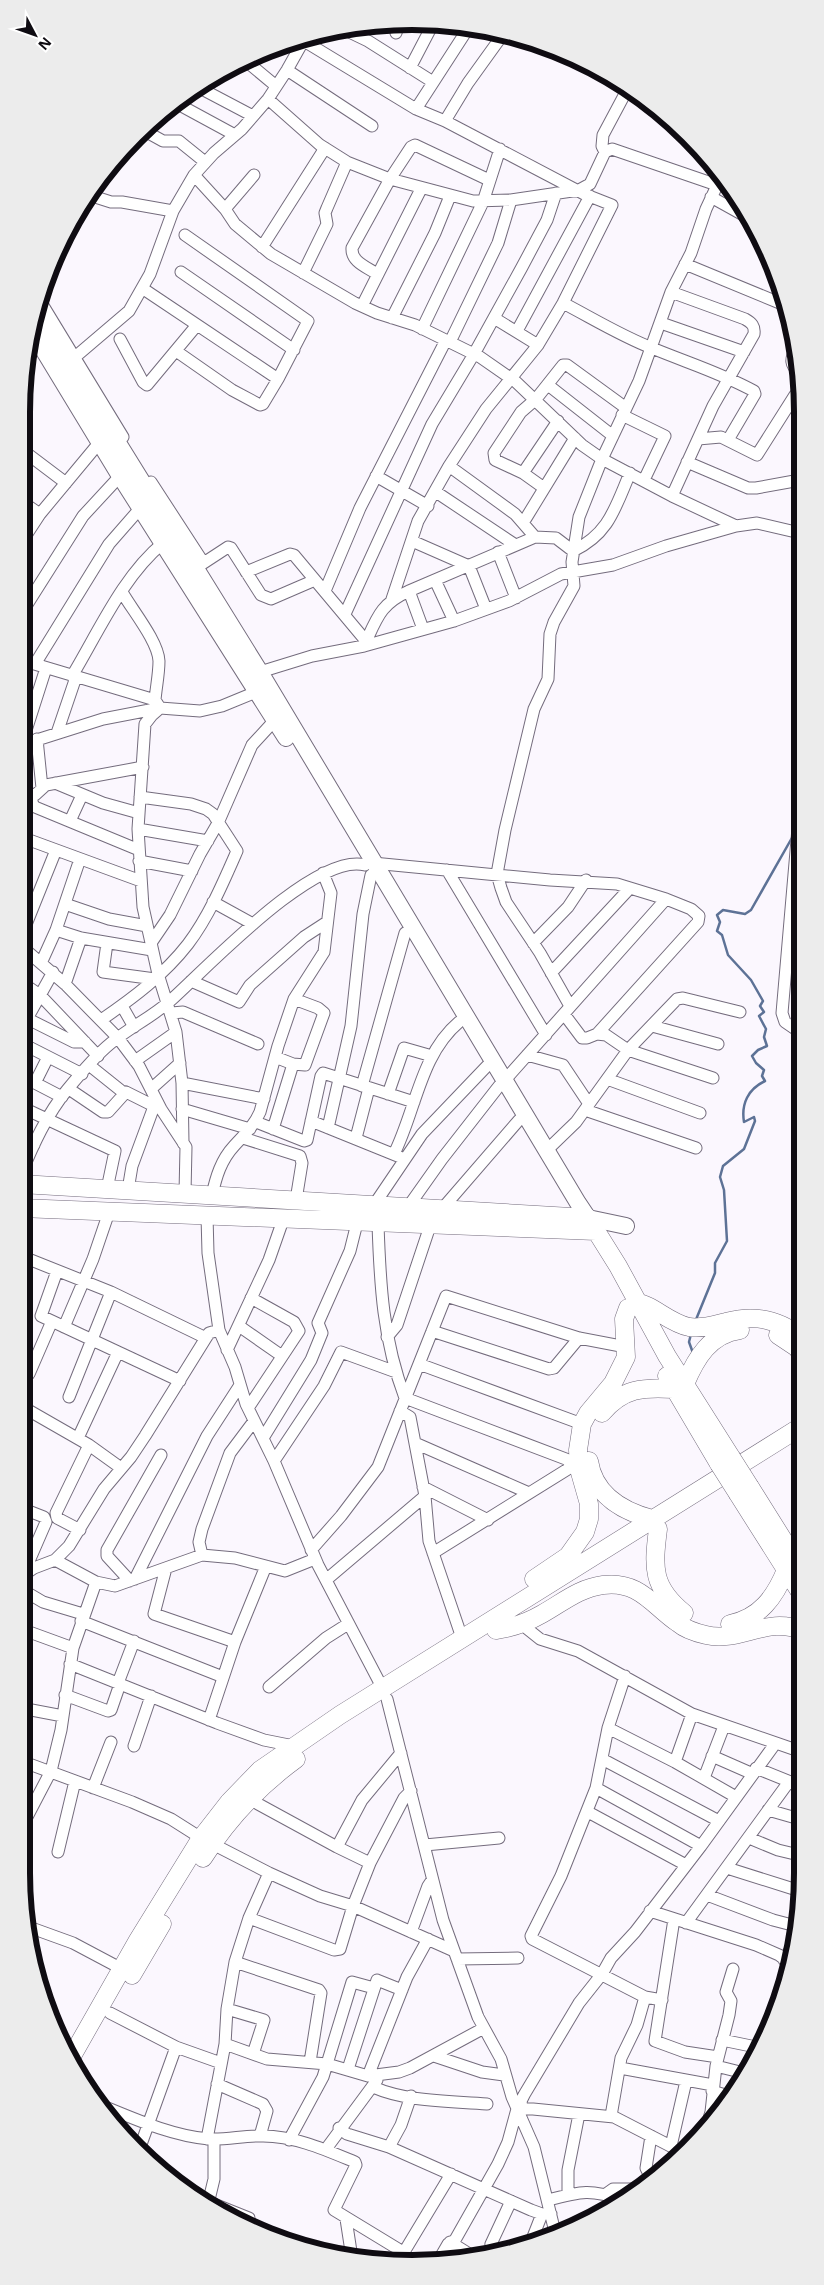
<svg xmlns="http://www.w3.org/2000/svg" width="824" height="2285" font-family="'Open Sans',sans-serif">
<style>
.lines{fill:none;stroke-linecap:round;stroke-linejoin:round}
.stream{stroke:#5d7296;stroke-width:2.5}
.street-casing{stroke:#746c7d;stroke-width:13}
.secondary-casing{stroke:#746c7d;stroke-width:18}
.primary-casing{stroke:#746c7d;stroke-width:19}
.street{stroke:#fff;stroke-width:11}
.secondary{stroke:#fff;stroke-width:16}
.primary{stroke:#fff;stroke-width:18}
.primary-bridge-casing{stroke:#746c7d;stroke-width:19;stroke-linecap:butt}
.primary-bridge{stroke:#fff;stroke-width:18}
.rim{fill:none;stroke:#0f0c12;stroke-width:6}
</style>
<rect width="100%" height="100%" fill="#fbf7fe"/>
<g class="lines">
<path class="stream" d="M796 803 800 768
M695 1322 715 1273V1263L727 1241 724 1190 720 1177 723 1166 744 1149 755 1121 754 1117 744 1122C741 1104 748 1089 765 1081L762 1076 764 1070 756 1063 752 1056 758 1050 767 1046 764 1037 766 1029 759 1016 764 1012 760 1006 763 1001 751 980 728 955 722 935 717 931 720 922 717 915 723 910 745 914 751 910 793 836
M691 1334 689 1342 693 1353"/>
<defs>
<path id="street" d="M343 29 368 41 433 82
M396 33 399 23
M304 41 416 109 445 121 584 194 612 205 563 303 538 345 486 409 449 466 418 521 392 599
M246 61 276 86
M410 68 434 22
M287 70 372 126
M198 87 253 116
M268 99 320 145 347 162 390 179 473 201 511 200 579 190 590 184 605 152 612 149 717 185
M176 103 235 135
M416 109 469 27
M445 121 468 83 504 33
M143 130 163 141H179L205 162
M605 152 602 146 603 135 627 90
M194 175 225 209 235 224 271 254 355 303 377 313 415 325 480 357 516 382 582 445 602 459 672 496 736 526
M89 195 111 202H122L173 211
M711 197 747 217
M225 209 254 175
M262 247 325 148
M685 264 782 304
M181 272 294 350
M303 273 327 224 325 213 327 208 347 162
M377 274C367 267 351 262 352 248L390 179 411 147 415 145 489 180
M142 288 278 379 308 321 185 235
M671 292 745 319C752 323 755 326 754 334L713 406 672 496
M39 299 123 437
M563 303C592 318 621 336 652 348 688 363 719 372 754 391L755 394 728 440
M362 306 421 189
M392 318 435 233 450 196
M494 318 538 345
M661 323 744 352
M422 329 483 202 500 149
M517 331 590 196
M120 339 143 382 147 385 197 325
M450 342 498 243 511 200
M796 349C790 359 790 365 799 372
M176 351 232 390 260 405 263 404 278 379
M68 363 129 311 150 274 173 211 194 175 214 153 242 129 268 99 287 70 305 38
M548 385 613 436
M622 415 665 436 644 480
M698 439 721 437 757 455 795 395
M21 449 66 483
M687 462 748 488H756L800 480
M449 466 515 514 535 537
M800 466V475
M523 473 558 421
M376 476 428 506
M151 482 203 562
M544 488 523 473 495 460 494 453 521 412 536 399 563 365H567L626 408
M436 492 514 544
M21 501 40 514
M523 523 575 438
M412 541 469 566 486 609
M21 543 40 514 99 443
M498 552 516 598
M199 566 228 547 231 548 261 595 271 599 315 580
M246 572 290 554 294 555 366 641
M435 580 454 621
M325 591 360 508 446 340
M409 591 423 629
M122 592C132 610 158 641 159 661 159 674 156 688 155 700
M21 614 83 516 120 476
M345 614 432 424 474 354 522 267 547 220 556 193
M364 646C377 618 380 604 409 591L535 537 556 538 573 551C609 534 615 508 630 473
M21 660 155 700 160 708 152 715 145 724 138 829 143 907 158 974 176 1032 182 1083 183 1143
M35 664 109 544 144 504
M260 672 312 656 364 646 454 621 509 601 561 574 613 565 666 546 736 526 757 523 800 533
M72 676C99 631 123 576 163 543
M57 733 76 677
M37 739 42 788
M21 745 103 719 160 708 200 711 222 706 256 692
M21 746 46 668
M55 783 103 803 139 813
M32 795V803L35 807 139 850
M21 803 25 794 35 795 46 785 143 767
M800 805 782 1013 785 1022 801 1033
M70 821 82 795
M138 829 208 841
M21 837 141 881
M139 861 192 871
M373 863 550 880 617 884 666 899 691 909 699 916 698 922 597 1034
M21 868 26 856
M447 870 546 1035
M213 902 253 924
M65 904 109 919 147 926
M56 930 81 938 152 950
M21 937 56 850
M107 943 103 972 155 979
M151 943 170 915 200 854 218 823 252 745 275 720
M533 943 568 907 586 880
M21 946 65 984 118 1038 139 1066 161 1109 186 1147 185 1193
M42 961 56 930 80 859
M53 972 28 1017 30 1020 74 1042H85
M551 973 630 888
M191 981 239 1002 250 985 304 937 327 922
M21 982 40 995 98 1056
M65 984 81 938
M122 1006 134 1027
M570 1006 540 953 506 902 501 888 497 874 505 830 534 709 548 679 550 634 554 622 574 586 572 562 579 517 602 459 639 381 671 292 691 253 706 209 721 177
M172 1013 183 1012 258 1044
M564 1014 582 1038H587L597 1034 606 1035 628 1050 713 1078
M101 1020C133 998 164 975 188 944 209 916 223 883 237 851L213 814 206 809 191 804 140 797
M652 1026 718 1044
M21 1043 82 1074
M527 1055 563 1065 589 1104
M48 1057 35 1083 62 1097
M275 1057 293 1064 305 1065 324 1013 318 1008 294 999
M135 1061 176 1032
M89 1065 124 1093
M607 1079 700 1113
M505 1080 666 899
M182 1083 264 1099
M362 1086 405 933
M69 1089 103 1112H108L126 1092 154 1106
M151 1089 180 1063
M388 1094 404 1048 432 1056
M21 1107 115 1151 107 1189
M182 1109 250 1129
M585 1110 696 1148
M311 1121 400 1157
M256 1122 304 1141 307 1140 321 1076 323 1073 414 1102
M328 1128 351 1026 363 914 371 875
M273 1129 293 1064
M243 1138 300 1156 302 1163 296 1200
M356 1138 369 1088
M21 1139 34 1145
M546 1151 576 1122 628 1050 677 999 683 998 740 1012
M394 1154C416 1110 420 1055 459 1022
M21 1174C33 1145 47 1114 67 1090 80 1074 95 1056 111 1043 129 1028 152 1017 170 1001 207 968 315 852 365 865
M128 1190 132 1166 156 1101
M212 1195C216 1177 221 1160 234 1146 244 1135 254 1126 260 1112L278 1046 294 999 324 952 331 893 323 873
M374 1205 422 1134 487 1066
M408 1207 442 1159 499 1086
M442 1209 519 1120
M207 1216 208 1253 219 1330 235 1367 246 1404 274 1461 318 1565 383 1689
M378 1224C380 1285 383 1340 405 1398L579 1464
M21 1256 111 1292 206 1338
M57 1271 41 1316 180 1381
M239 1326 282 1356
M64 1327 93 1259 109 1212
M432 1331 549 1369 554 1368 579 1338
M21 1333 26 1335
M387 1337 397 1325 430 1226
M227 1350 269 1260 283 1220
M419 1364 582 1424
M29 1374 52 1321
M69 1397 111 1292
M21 1406 89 1445 121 1468
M248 1408 299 1331 294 1322 251 1298
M400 1411 410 1417 425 1496 429 1541 462 1638
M78 1438 118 1352
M263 1438 311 1360 322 1333 318 1323 350 1251 357 1223
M415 1443 529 1493
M274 1461 324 1386 341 1352 396 1372
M423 1487 488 1520
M21 1508 44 1517 46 1522 23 1575
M80 1530 57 1518 56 1513 89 1445
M311 1550 341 1516 378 1467 446 1296 579 1338 626 1347
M433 1553 568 1469 571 1462
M202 1555 199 1542 202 1529 230 1453 254 1421
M55 1560 96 1582 115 1586 202 1555 235 1558 285 1571 315 1559
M166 1568 154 1614 235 1642
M21 1577 34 1568 55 1560 69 1546 104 1489 131 1457 145 1436 209 1333 219 1330
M135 1579 207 1436 240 1385
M326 1580 425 1496
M130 1581 107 1556V1550L161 1455
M21 1589 43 1602 83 1614
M81 1621 223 1677
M520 1623 540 1639 578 1651 692 1714 802 1752
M21 1629 73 1648
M70 1664 217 1723 264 1740 294 1746
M625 1676 608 1728 596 1788 561 1876 531 1936 532 1939 645 1997 662 2000
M118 1683 134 1641
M269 1687 326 1638 348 1624
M65 1695 108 1711 111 1710 120 1684
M387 1699 443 1920 478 2017 501 2059 512 2097 534 2147 555 2232
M21 1708 63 1716
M209 1720 235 1642 266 1566
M608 1728 675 1762 736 1797
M134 1746 151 1696
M712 1756 753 1774
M602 1759 719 1821
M21 1761 132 1802 171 1819 201 1838 269 1873 320 1896 353 1906 454 1951
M675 1762 692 1714
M756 1768 803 1787
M704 1778 724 1726
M93 1788 111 1742
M596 1788 701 1846
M249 1799 337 1847 370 1863
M768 1810 803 1820
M588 1812 686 1865
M27 1817 51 1771 61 1730 73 1648 96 1582
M749 1838 778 1850 803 1856
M425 1845 499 1838
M337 1847 362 1800 401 1753
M58 1852 75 1781
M727 1868 800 1891
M707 1895 773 1920 796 1926
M650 1911 756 1945 779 1955 791 1964
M249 1918 334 1950 340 1949 353 1906 370 1863 404 1798 411 1791
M674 1919 655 2041 685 2052 718 2057
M686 1923 788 1783
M26 1926 73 1943 122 1969
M411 1932 428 1886 432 1880
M457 1959 518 1958
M784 1960 793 1945
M235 1962 319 1990 321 1993 310 2062
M227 2009 264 2020 253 2054
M110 2013 176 2047 221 2063
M722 2040 756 2047
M225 2044 267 2059 327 2064 368 2076 399 2072 410 2068 484 2028
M434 2056 482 2072 504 2075
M716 2066 744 2073
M620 2068 713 2085
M348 2069 377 1980 402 1990
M368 2076 407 1977 428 1939
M217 2084 263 2104 267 2111 260 2136
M373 2087C407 2102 450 2101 487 2104
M712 2091 732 2097
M103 2106C137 2120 173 2136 209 2139 228 2140 245 2135 263 2136 295 2136 326 2150 355 2162L356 2165 334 2210 403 2252
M522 2109 521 2101 524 2095 579 2003 602 1974 611 1958 635 1932 701 1846 775 1744
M611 2116 621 2058 637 2025 645 1997
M339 2128 347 2134 389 2147 531 2210 542 2214H551
M706 2128 711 2112 716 2066 729 2015 731 2001 726 1992 733 1969
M651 2136 646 2168 649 2174 656 2176
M207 2139 225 2044 227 2009 235 1962 249 1918 269 1873
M289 2140 323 2077 352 1982 374 1988
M671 2146 686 2081
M389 2147 401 2125 411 2096
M326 2149 377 2080
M139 2150 176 2047
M568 2194V2170L579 2114
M606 2194 613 2189H639
M194 2196 249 2218V2226
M548 2200C582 2191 590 2189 624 2200
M208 2204 214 2179V2139
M346 2219 352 2258
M450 2242 474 2257
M531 2242 542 2214
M502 2252 491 2244 511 2201
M398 2262 451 2174
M437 2263 448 2244 455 2240 498 2164 508 2142 517 2109H533L614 2117 684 2153"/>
<path id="secondary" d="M35 309 260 672 578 1203 588 1218 626 1226
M32 331 120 476 286 738"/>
<path id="primary" d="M21 1184 588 1218 618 1266 667 1356 731 1457
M21 1208 596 1231
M637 1303C652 1304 669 1323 689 1327 702 1329 714 1325 726 1322 755 1314 779 1319 802 1338
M778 1335 796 1347 802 1354
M667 1376 719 1464
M685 1384C696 1358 710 1334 740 1330
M602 1413C623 1388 643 1387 674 1389
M589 1461C594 1495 622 1511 652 1519
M750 1487 802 1570
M738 1494 802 1595
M658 1529C653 1568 652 1587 684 1613
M534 1579 568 1556 585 1532 589 1519V1504L579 1469 578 1450 582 1424 588 1413 613 1383 626 1357 624 1319 628 1308
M730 1624C760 1618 775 1597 786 1570
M496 1630C511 1628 528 1622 542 1614 562 1603 579 1588 603 1585 639 1580 653 1606 678 1623 685 1629 697 1633 706 1635 739 1643 769 1615 802 1631
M203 1858C228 1819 259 1786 296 1759
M132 1975 162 1924
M72 2056 138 1940 201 1838 229 1802 260 1770 340 1715 802 1426"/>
</defs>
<use href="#street" class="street-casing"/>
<use href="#secondary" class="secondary-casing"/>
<use href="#primary" class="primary-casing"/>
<use href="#street" class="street"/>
<use href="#secondary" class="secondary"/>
<use href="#primary" class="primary"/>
<defs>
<path id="primary-bridge" d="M731 1457 750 1487
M719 1464 738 1494"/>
</defs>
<use href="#primary-bridge" class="primary-bridge-casing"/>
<use href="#primary-bridge" class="primary-bridge"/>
</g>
<path d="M0 0H824V2285H0ZM412 30H412A382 382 0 0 1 794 412V1873A382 382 0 0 1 412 2255H412A382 382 0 0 1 30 1873V412A382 382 0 0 1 412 30Z" fill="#ececec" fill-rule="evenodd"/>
<path class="rim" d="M412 30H412A382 382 0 0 1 794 412V1873A382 382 0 0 1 412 2255H412A382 382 0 0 1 30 1873V412A382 382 0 0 1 412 30Z"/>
<g transform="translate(35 35) rotate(131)" stroke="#ffffff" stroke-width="4" paint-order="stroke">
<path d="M0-4L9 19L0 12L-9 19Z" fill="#0f0c12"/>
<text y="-8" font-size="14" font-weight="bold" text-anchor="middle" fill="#0f0c12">N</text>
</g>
</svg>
